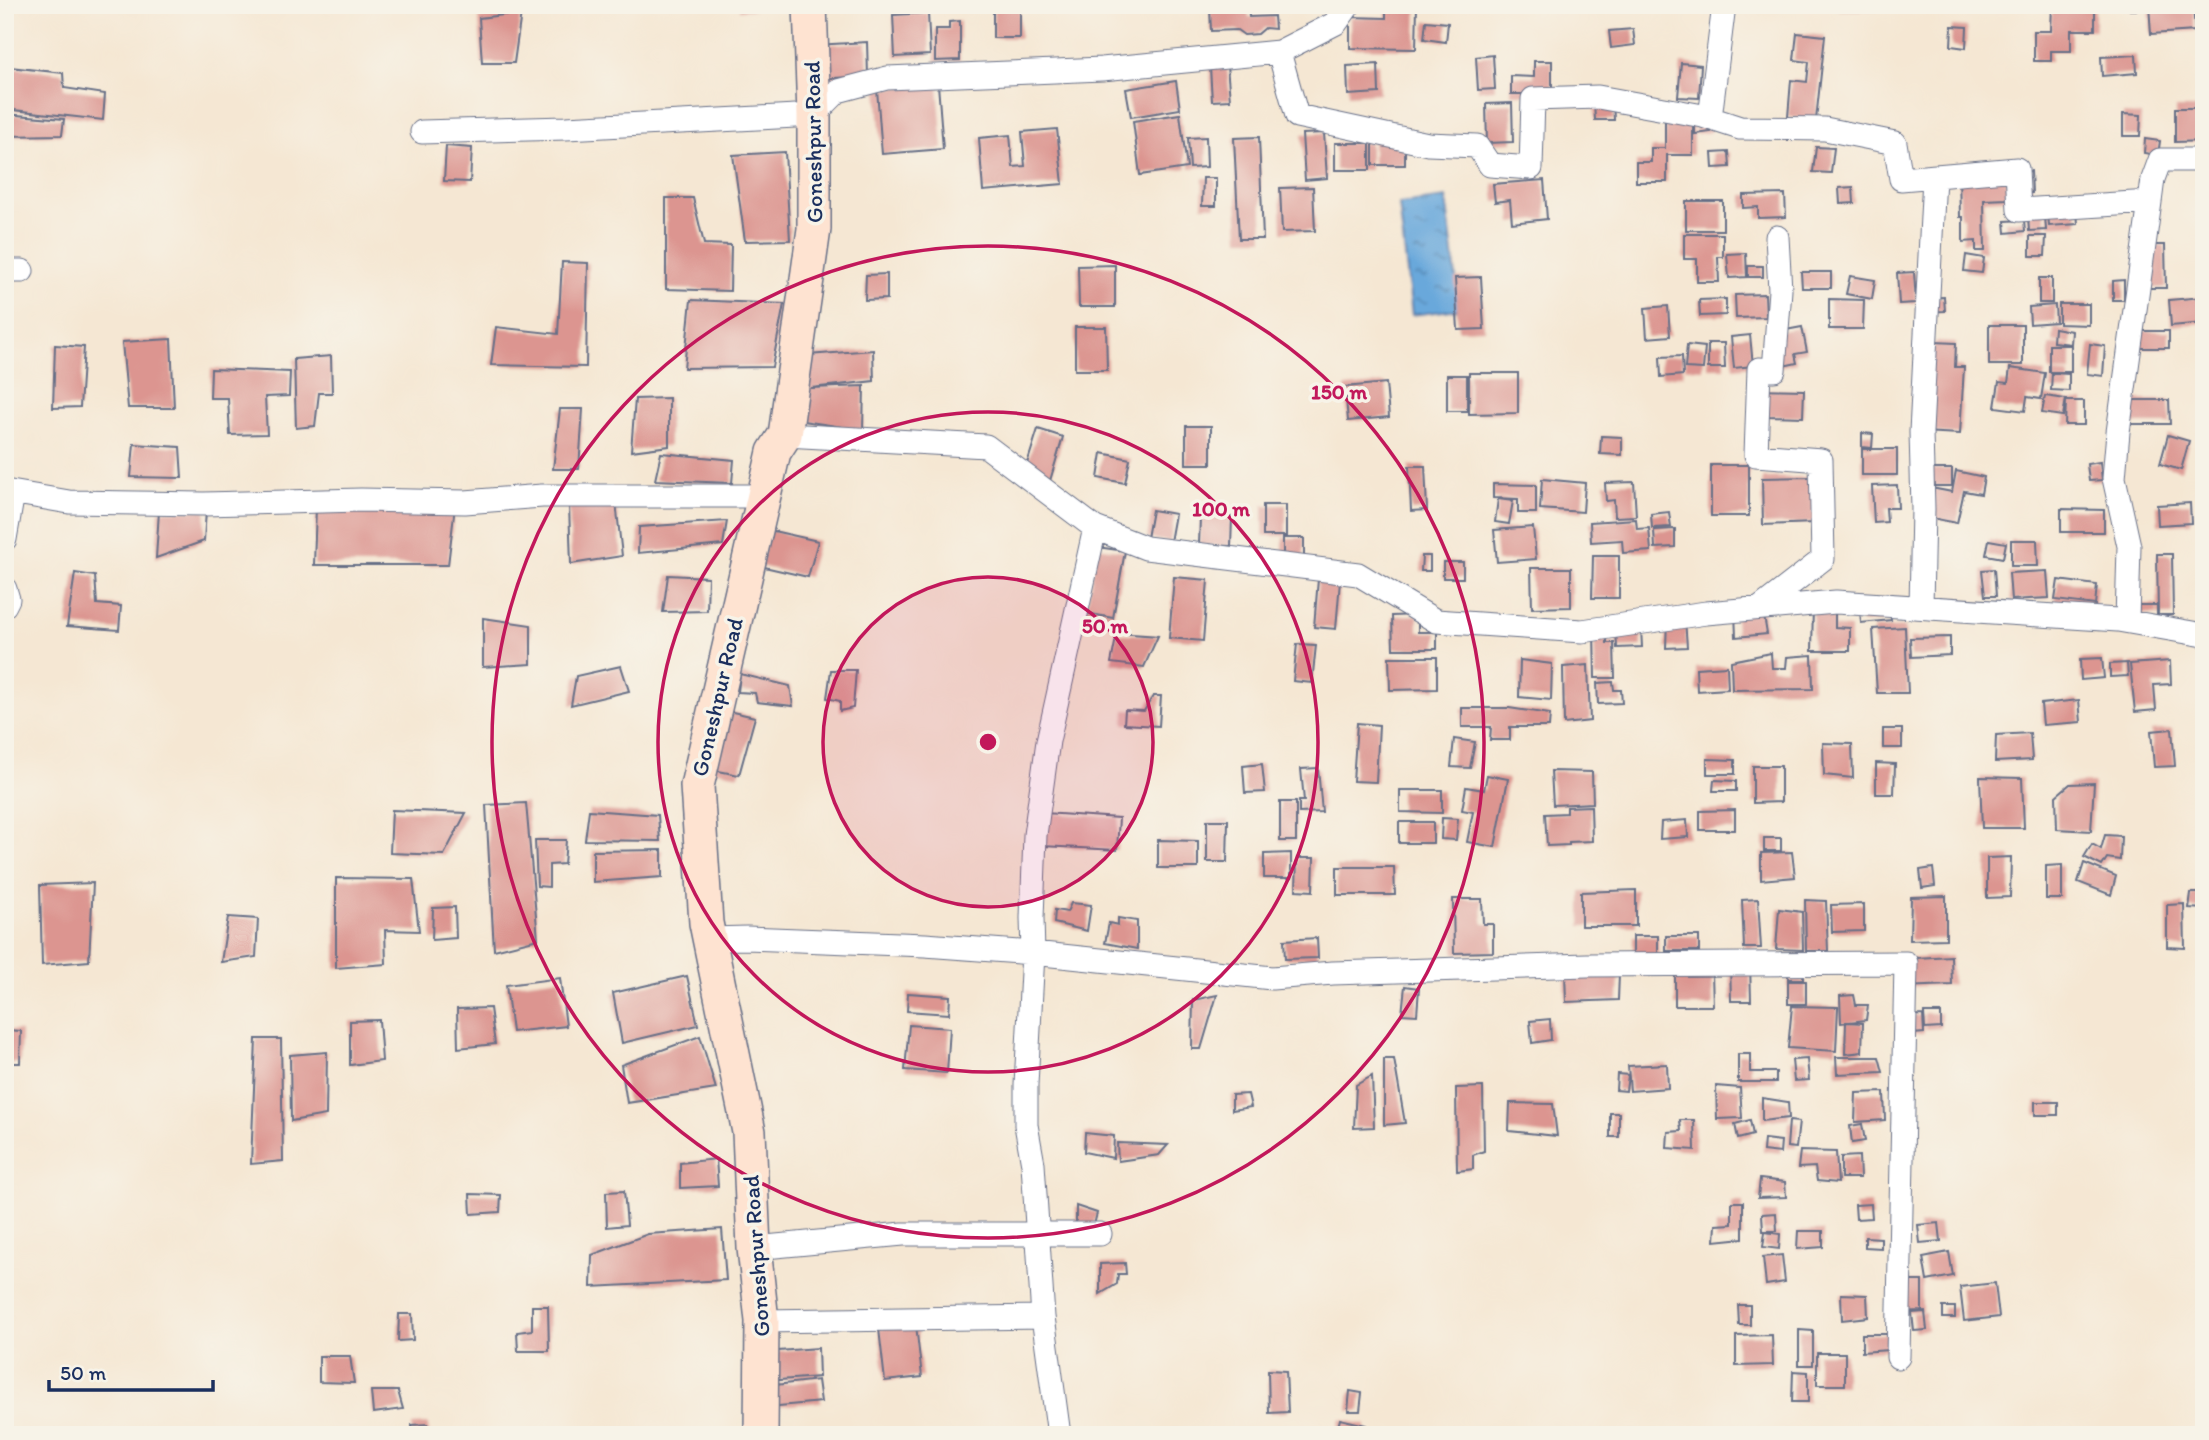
<svg xmlns="http://www.w3.org/2000/svg" width="2209" height="1440" font-family="Itim,sans-serif">
<style>
.water{fill:url(#water-ripples);stroke:#426c9c;stroke-width:2}
.building{fill:#dc9590}
.lines{fill:none;stroke-linecap:round;stroke-linejoin:round}
.street-casing{stroke:#676f87;stroke-width:25}
.secondary-casing{stroke:#676f87;stroke-width:36}
.street{stroke:#fff;stroke-width:23}
.secondary{stroke:#fee3d1;stroke-width:33}
.ring{fill:none;stroke:#c2185b;stroke-width:3.5}
.labels{text-anchor:middle;stroke-width:7;stroke-linejoin:round;paint-order:stroke}
.street-label{font-size:23px;fill:#1b2f5e;stroke:#f7f3e8}
.centre{fill:#c2185b;stroke:#f7f3e8;stroke-width:3.5}
.ring-label{font-size:21px;text-anchor:middle;font-weight:bold;fill:#c2185b;stroke:#f7f3e8;stroke-width:7;stroke-linejoin:round;paint-order:stroke}
</style>
<defs>
<pattern id="water-ripples" width="26" height="14" patternUnits="userSpaceOnUse" patternTransform="scale(1.75)"><rect width="26" height="14" fill="#69a8db"/><path d="M2 4q2-2 4 0t4 0M15 11q2-2 4 0t4 0" fill="none" stroke="#5689b5"/></pattern>
</defs>
<rect width="100%" height="100%" fill="#f7f3e8"/>
<filter id="ink" filterUnits="userSpaceOnUse"><feTurbulence type="fractalNoise" baseFrequency=".0143" numOctaves="2"/><feDisplacementMap in="SourceGraphic" scale="14" xChannelSelector="R" yChannelSelector="G"/><feConvolveMatrix kernelMatrix="1 2 1 2 8 2 1 2 1" color-interpolation-filters="sRGB"/></filter>
<filter id="wash" filterUnits="userSpaceOnUse"><feTurbulence type="fractalNoise" baseFrequency=".00686" numOctaves="4" result="noise"/><feDisplacementMap in="SourceGraphic" scale="28" xChannelSelector="R" yChannelSelector="G"/><feGaussianBlur stdDeviation="1.57" result="paint"/><feColorMatrix in="noise" values="0 0 0 0 0 0 0 0 0 0 0 0 0 0 0 0 0 1.4 0 .05"/><feComposite in="paint" operator="in"/></filter>
<g filter="url(#wash)">
<rect width="100%" height="100%" fill="#f5e7d3"/>
<path class="water" d="M1446 198 1460 309 1412 315 1399 204Z"/>
<g id="blocks">
<path class="building" d="M740 5H776V8L739 10Z
M812 5H846V8H812Z
M993 5H1020V38H993Z
M1228 5H1248L1249 17 1274 16 1275 29 1265 28 1258 34 1244 35 1237 30 1211 31 1210 8Z
M1386 5H1417L1416 49 1350 48V17L1386 18Z
M1838 5H1879V10H1838Z
M2052 5H2095V30H2071V51H2051V61H2034V31H2051Z
M2130 5H2146V10H2130Z
M2149 5H2193L2195 31 2151 34Z
M521 13 514 63H482L479 18Z
M928 13 930 55 895 57 893 15Z
M960 21V60L935 61V29H949V22Z
M1426 21 1448 23 1446 42 1424 39Z
M1952 26 1967 27 1966 48 1951 46Z
M1633 29 1635 45 1611 48 1609 31Z
M1797 33 1825 36 1816 120 1788 117 1791 80 1807 82 1809 62 1794 60Z
M867 42 868 76 817 79 815 45Z
M5 53 9 54 10 67 63 73 64 88 105 94 103 120 5 109Z
M1493 55 1495 89 1478 90 1476 57Z
M2136 55 2137 73 2102 76 2101 57Z
M1534 61H1552V94H1511V76L1534 77Z
M1681 63 1701 65 1699 98 1678 97Z
M1378 64 1379 93 1348 95 1347 66Z
M1227 66 1230 100 1212 101 1210 67Z
M1176 81 1180 109 1131 117 1126 89Z
M938 84 943 149 882 154 877 89Z
M1613 100 1614 120H1595L1594 101Z
M1512 103 1513 142 1487 143 1486 104Z
M2175 108H2204V141L2175 142Z
M1665 110H1693V155H1667V182H1636V162H1651V148H1665Z
M5 114 64 119 62 135 5 136Z
M1180 114 1187 168 1140 175 1133 121Z
M2123 114 2141 115 2140 136H2123Z
M1710 119 1711 132 1695 134V120Z
M1057 129 1063 184 983 191 979 138 1010 135 1013 167 1025 166 1022 132Z
M1324 133 1327 178 1305 180 1302 134Z
M1206 137 1207 167 1190 168 1188 138Z
M1259 137 1263 239H1239L1234 138Z
M1373 139H1405V165H1373Z
M2145 139 2160 141 2158 155 2144 153Z
M1335 143H1370V170H1335Z
M446 146 472 148 470 182 444 181Z
M1816 147 1834 148 1831 173 1813 172Z
M785 152 790 240 745 241 733 155Z
M1729 152 1730 167 1713 168 1712 153Z
M2007 171 2008 199 1984 200 1985 251H1976V241L1963 242V217H1960L1959 172Z
M2031 171 2032 193 2017 194 2015 172Z
M1203 178H1216V206H1202Z
M1544 180 1547 219 1512 223 1510 200 1495 202 1493 184Z
M1313 187 1315 231 1282 232 1280 188Z
M1853 187 1854 203 1840 204 1839 188Z
M1785 194 1786 217 1758 218V207L1743 208V195Z
M666 198H693L704 244 731 245 730 291 666 289Z
M2076 198 2078 224 2049 226 2047 200Z
M1686 201H1723V230H1686Z
M2044 202 2046 230 2029 231 2027 204Z
M2024 220 2025 231 2006 233 2005 221Z
M1684 234H1723V257H1718L1719 282H1697V259H1684Z
M2030 236H2046L2045 256H2030Z
M2136 245H2165L2166 288H2136Z
M1746 253 1747 277 1729 278 1727 254Z
M1966 255 1984 258 1982 273 1964 271Z
M562 262 588 263 586 367 491 365 496 327 558 334Z
M1115 265V307H1079L1078 266Z
M1748 266H1763V277H1748Z
M1801 272H1831V288H1802Z
M1914 272 1916 303 1899 304 1897 273Z
M887 274V299L865 300 866 275Z
M1850 276 1875 280 1872 299 1846 294Z
M1481 277 1484 329 1458 330 1455 278Z
M2039 278H2052V303H2039Z
M2124 280V300H2113V281Z
M1765 294 1766 317 1736 318 1735 295Z
M1944 297 1945 311 1920 312V298Z
M2204 297V323L2171 326 2169 300Z
M1726 299V315L1700 316 1699 300Z
M1829 299 1864 300 1863 329H1829Z
M691 300 784 304 772 367 684 368Z
M2059 304H2089V325L2059 324Z
M2055 305 2056 322 2030 324 2029 307Z
M1668 306 1670 336 1647 338 1645 308Z
M1989 325H2023V365H1989Z
M1075 327H1106L1107 370H1075Z
M1802 327 1807 352 1795 354 1797 363 1774 368 1775 332Z
M2054 328 2072 331 2071 344 2053 342Z
M2130 331H2169V348H2130Z
M1750 335 1753 366 1734 368 1731 337Z
M171 339 174 408H128L122 342Z
M1934 342 1956 343 1955 367H1964L1960 434 1922 432Z
M1708 343H1724L1725 368H1708Z
M2090 344 2105 346 2103 376 2087 374Z
M55 345 84 347 80 407 53 408Z
M1687 345 1705 347 1703 369 1685 368Z
M2049 345H2071V372H2049Z
M873 350 874 381 811 388 864 386 863 430 803 421 808 355Z
M331 356 332 393H319L315 426 296 428 294 359Z
M1682 356 1683 375 1661 377 1660 357Z
M2010 368 2045 373 2041 399 2027 397 2025 411 1995 407 1999 382 2008 383Z
M211 369 290 372 289 396 265 397 267 434 230 435 228 398H210Z
M1469 373H1518V413L1469 414Z
M2052 373 2069 374V391L2051 390Z
M1447 375H1467V411H1447Z
M1386 383 1389 417 1348 421 1345 387Z
M1755 389 1804 390 1803 417 1766 416Z
M2045 396 2066 399 2063 416 2042 413Z
M669 398V446L631 451 635 399Z
M2130 400H2169L2170 424H2131Z
M2066 401H2084V425H2065Z
M560 409H583L579 469H553Z
M1186 426H1211V464H1186Z
M1038 429 1063 437 1049 484 1026 467Z
M1862 433 1873 434 1872 448 1862 447Z
M2168 435 2189 441 2181 470 2160 464Z
M1601 436 1622 437V455L1600 454Z
M134 444 180 447 182 478 131 477Z
M1862 449H1897V475H1862Z
M661 453 734 460 732 483 655 480Z
M1102 453 1130 459 1125 483 1098 478Z
M2100 462 2102 480 2089 481 2087 464Z
M1711 465H1749V516H1711Z
M1409 466H1425L1427 510 1411 511Z
M1919 469H1952V486H1919Z
M1956 471 1984 477 1981 494 1964 491 1957 523 1921 516 1926 487 1952 492Z
M1813 477 1814 523 1763 525 1762 478Z
M1542 479 1585 483 1583 512 1540 509Z
M1634 482 1636 516 1615 517 1614 500 1606 501 1605 483Z
M1493 484 1536 485V513H1518V499L1493 498Z
M1897 485 1898 508H1886L1887 522 1874 523 1872 486Z
M1498 499 1513 501 1509 524 1495 522Z
M616 502 622 556 571 564 569 505Z
M2190 503 2191 523 2158 525 2157 505Z
M1263 505H1286V536H1263Z
M455 506 448 565H314L316 507Z
M2061 509 2104 510V532H2061Z
M206 510 204 541 156 558 159 511Z
M1152 510 1175 514 1170 542 1147 538Z
M1669 512 1671 527 1652 528 1651 514Z
M1200 517H1232L1231 546 1199 545Z
M1636 519 1637 529 1649 528 1651 551 1623 553 1622 540 1591 542 1590 522Z
M727 521 723 545 638 553 639 527Z
M1533 527 1536 559 1497 562 1494 530Z
M1675 529V547L1655 548 1654 530Z
M769 530 818 541 808 577 760 566Z
M1283 538H1304V556H1283Z
M1989 540 2006 543 2003 558 1986 555Z
M2011 540H2037L2038 566H2011Z
M1097 547 1125 551 1113 618 1086 613Z
M2157 554H2172L2173 615H2158Z
M1422 556H1430V571H1421Z
M1593 556H1619V598H1592Z
M1443 562H1463V578H1443Z
M1531 568H1571V607L1532 608Z
M1994 569 1996 596H1985L1982 570Z
M2047 571 2049 598 2011 600 2009 573Z
M75 573 95 576 97 604 121 606 119 630 67 626Z
M668 575 708 577 707 611 663 612Z
M1174 577 1208 580 1203 641 1169 638Z
M1318 579 1340 581 1336 629 1314 627Z
M2058 580 2097 585 2095 605 2055 600Z
M2139 605H2157V615L2138 614Z
M1813 606H1835V627L1850 628V651H1812Z
M1890 608 1891 620 1861 623 1860 610Z
M1763 610 1767 634 1736 637 1735 612Z
M1418 615V632H1437V649H1393L1392 616Z
M483 618 531 625V664L483 667Z
M1685 619 1687 647 1666 648 1667 620Z
M1905 627 1908 693H1877L1873 629Z
M1616 628H1641L1642 647 1617 648Z
M1607 630V643H1614L1615 678H1595L1594 631Z
M1117 633 1158 636 1144 667 1111 663Z
M1950 637V655L1911 657 1910 638Z
M1297 644 1316 645 1312 683 1293 681Z
M1771 653 1772 668H1786L1787 657 1812 655 1813 689 1732 690 1731 661Z
M1389 657H1437V689L1390 690Z
M2102 658 2104 678 2081 680 2080 659Z
M1520 660 1552 664 1551 700 1519 697Z
M2170 661 2171 684 2154 685 2156 710 2135 712 2130 664Z
M2127 663 2128 676 2110 677V664Z
M1588 665 1590 721 1564 724 1563 667Z
M621 666 629 691 571 705 576 676Z
M1727 666 1728 689 1697 691 1696 668Z
M831 670H856L853 708 840 711V701L827 698Z
M740 674 790 686 793 706 757 702 755 693 738 692Z
M1613 682 1614 690H1621L1622 703 1598 704 1597 683Z
M1153 696H1161L1159 726 1124 724 1125 710 1144 711Z
M2079 700 2081 722 2043 725 2041 704Z
M1462 708H1509L1550 714 1549 727H1510V740H1490L1491 727H1462Z
M719 709 755 717 739 775 708 769Z
M1357 723 1379 725 1376 782 1353 781Z
M1883 729H1902V748H1883Z
M2172 729 2175 766 2154 767 2151 731Z
M2030 733 2032 760 1995 762 1996 735Z
M1454 739 1475 742 1470 768 1451 767Z
M1823 743 1852 744 1853 778 1824 775Z
M1707 759 1735 760V774H1707Z
M1876 763 1895 764 1894 794H1876Z
M1262 764 1265 792 1245 793 1243 766Z
M1753 766H1781V802L1753 803Z
M1318 768 1322 812 1299 813V801H1304L1301 769Z
M1551 771 1592 772 1593 803 1553 805Z
M1487 775 1508 779 1495 847 1467 842 1473 812 1462 810 1466 787 1484 790Z
M1980 777 2022 778 2024 828H1982Z
M1714 780 1736 781V791H1713Z
M2094 783 2091 831 2057 829 2056 796 2070 784Z
M1400 790H1442V813L1400 812Z
M1280 802H1296V841H1280Z
M526 803 538 939 494 950 486 805Z
M1591 806 1592 841 1569 842V845L1547 846 1545 814 1567 813V807Z
M392 810 466 813 444 855 390 853Z
M589 810 658 815 660 841 585 840Z
M1735 810V830H1700V811Z
M1044 813 1119 818 1117 850 1043 846Z
M1442 818 1458 819 1456 840 1441 839Z
M1207 820H1228L1227 862H1207Z
M1687 820 1688 837 1660 839 1661 822Z
M1399 822H1433V843H1399Z
M2105 835 2121 836 2120 860 2107 858 2102 866 2084 857 2092 844 2101 849Z
M1764 838H1781V851H1764Z
M535 840H566L564 864 549 865V887L537 886Z
M1158 840 1198 841V868H1158Z
M662 850V877L593 882V851Z
M1792 852 1795 877 1761 880V853Z
M1291 853V878H1264V854Z
M2011 857 2010 897 1987 898V858Z
M1297 858H1314L1313 891 1296 890Z
M2084 863 2116 876 2111 895 2078 882Z
M2062 865V899H2046V866Z
M1337 867H1394L1395 895H1337Z
M1933 868 1935 886 1922 888 1920 870Z
M336 878 413 879 419 931 385 930 386 964 336 968Z
M93 883 89 961 42 965 40 885Z
M1636 890V926H1581V892Z
M2191 893H2204V909L2189 908Z
M1946 896V939L1910 940 1911 897Z
M1453 899H1482L1483 924H1493V952L1454 953Z
M1758 899 1761 948H1744L1742 900Z
M1805 900 1826 901 1828 951H1806Z
M1071 903 1091 905 1087 931 1054 923 1055 910 1067 912Z
M1864 904V931L1832 932 1831 905Z
M2184 904 2185 948 2167 947V905Z
M455 907 456 938 432 940 433 908Z
M1779 909 1802 912 1803 950 1776 949Z
M228 917 258 919 256 957 221 962Z
M1118 918 1137 921V949L1105 943 1109 923 1118 925Z
M1633 936H1658V955L1633 954Z
M1666 936H1699V951H1666Z
M1317 938 1318 958 1285 959 1284 940Z
M1951 956 1952 985 1901 987 1899 959Z
M1730 962H1750L1751 1001H1731Z
M1788 962 1803 963V979H1788Z
M1565 972 1619 974 1618 1000 1566 1002Z
M1675 972H1712L1713 1006H1675Z
M687 976 698 1025 622 1043 613 993Z
M560 978 566 1026 512 1032 506 985Z
M1788 981H1806V1004H1788Z
M1405 986 1419 988 1417 1015 1402 1014Z
M908 993 950 996 949 1014 907 1011Z
M1217 995 1201 1049H1192L1193 1000Z
M1854 995 1856 1005H1868L1866 1020 1841 1023 1840 996Z
M1792 1006 1838 1007 1836 1051 1788 1048Z
M490 1008 495 1044 458 1048 457 1009Z
M1924 1013H1941V1028L1925 1029Z
M1923 1015 1924 1033 1901 1035 1900 1016Z
M1550 1019 1551 1040 1532 1043 1530 1021Z
M379 1020 382 1061 350 1065V1021Z
M1846 1022 1863 1023 1862 1052 1845 1054Z
M909 1025 950 1028 947 1073 905 1070Z
M5 1030 21 1031 20 1063H5Z
M700 1036 716 1089 627 1103 621 1065Z
M256 1039H281L283 1161 251 1164Z
M327 1052 326 1115 291 1121 290 1055Z
M1738 1054H1750V1072H1776V1082H1738Z
M1836 1057H1879L1883 1072 1837 1074Z
M1384 1059H1394L1405 1123 1384 1125Z
M1807 1059 1809 1080 1794 1081 1792 1060Z
M1667 1064 1668 1088 1630 1091 1628 1066Z
M1617 1074 1628 1075 1626 1091 1616 1090Z
M1372 1076 1374 1127 1354 1128 1356 1085Z
M1716 1086 1740 1088 1742 1118 1717 1119Z
M1483 1087 1484 1151 1473 1155V1169L1457 1171 1456 1088Z
M1884 1092 1885 1120 1855 1122 1856 1093Z
M1248 1094 1251 1107 1232 1110V1095Z
M1762 1098 1788 1102 1789 1118 1762 1121Z
M2035 1102H2058V1115H2035Z
M1510 1103 1553 1104 1557 1136 1509 1131Z
M1610 1113H1619V1137H1610Z
M1680 1120H1694L1695 1150 1667 1148 1668 1132 1681 1131Z
M1750 1120 1753 1135 1738 1139 1735 1124Z
M1789 1121 1799 1122 1796 1148 1787 1147Z
M1862 1124 1865 1141 1852 1143 1850 1126Z
M1085 1133 1114 1136 1113 1158 1084 1152Z
M1764 1139 1781 1141 1780 1153 1763 1151Z
M1117 1143 1168 1145 1159 1155 1118 1161Z
M1800 1151 1836 1152 1838 1183 1817 1181 1815 1167 1798 1168Z
M1859 1156 1860 1178H1841V1157Z
M716 1159 718 1186 680 1188V1163Z
M1760 1179 1785 1182 1786 1197 1758 1198Z
M624 1191 627 1225 607 1227 606 1192Z
M470 1194 501 1195 500 1212 471 1214Z
M1732 1202H1743V1238L1715 1241 1716 1225 1732 1224Z
M1871 1204 1872 1218 1856 1219 1855 1205Z
M1076 1206 1097 1213 1093 1229H1076Z
M1776 1213 1777 1231H1763L1762 1214Z
M1939 1223 1941 1241 1920 1243 1918 1225Z
M722 1229 726 1280 591 1287 592 1255 648 1234Z
M1798 1231H1823V1247L1797 1249Z
M1765 1232 1780 1234 1779 1249 1763 1247Z
M1865 1237 1881 1238V1248L1865 1247Z
M1949 1252 1953 1276 1927 1281 1923 1257Z
M1782 1255 1785 1282 1766 1285 1763 1257Z
M1125 1263 1126 1274H1118L1117 1284 1100 1294V1264Z
M1893 1281H1922V1311L1893 1312Z
M1995 1283 1999 1317 1964 1321 1960 1287Z
M1841 1294 1867 1295 1868 1317 1842 1320Z
M1738 1305H1750V1325H1739Z
M532 1306H548L549 1351H518L517 1332 532 1330Z
M1943 1307H1955V1318H1943Z
M1925 1312 1927 1330 1914 1331 1912 1313Z
M399 1314H412L413 1340 398 1341Z
M916 1325 922 1377 885 1381 879 1329Z
M1799 1330 1813 1331V1365H1799Z
M1862 1334H1887L1888 1350 1862 1352Z
M1772 1335 1773 1365 1736 1366V1336Z
M818 1348 819 1377 766 1381 765 1352Z
M1817 1353H1845V1385H1817Z
M319 1356H350L354 1383 319 1382Z
M1268 1370 1286 1371 1288 1412 1269 1413Z
M1793 1371 1808 1372V1402H1792Z
M818 1380 821 1402 768 1407 767 1386Z
M371 1391H398L403 1409 373 1413Z
M1350 1391 1362 1393 1360 1411H1348Z
M1340 1419 1366 1425 1365 1435H1336Z
M428 1424 429 1435H412V1425Z"/>
</g>
</g>
<g filter="url(#ink)">
<use href="#blocks" fill-opacity="0" stroke="#676f87" stroke-width="2"/>
<g class="lines">
<defs>
<path id="street" d="M1279 52 1336 23 1349 5
M1710 118 1724 5
M422 132 566 128 814 115 838 91 887 78 1102 69 1279 52 1297 116 1428 144 1477 146 1490 165 1531 168 1533 99 1598 97 1703 116 1740 128 1825 129 1895 143 1901 179 2017 169 2019 210 2150 202 2118 432 2114 478 2129 546 2127 621
M2150 202 2153 179 2160 160H2204
M5 271H22
M785 435 986 446 1095 528 1146 548 1358 574 1436 621 1582 631 1706 613 1836 602 2118 620 2204 635
M5 491 69 502 204 504 361 500 465 502 542 496H763
M5 539 13 493
M5 589 8 599 5 605
M1921 607 1923 509 1921 432 1934 177
M1760 608 1823 559 1821 460 1756 455 1759 369 1774 370 1780 290 1777 237
M710 939 747 938 925 945 1033 953 1272 978 1333 973 1587 965 1906 963 1898 1357
M754 1248 903 1234H1100
M762 1321 1043 1317
M1059 1435 1043 1317 1033 1164 1026 1125V1085L1033 953 1032 918 1035 835 1048 741 1095 528"/>
<path id="secondary" d="M761 1435 762 1321 754 1248 749 1132 706 923 697 786 774 452 785 435 814 229V115L810 5"/>
</defs>
<use href="#street" class="street-casing"/>
<use href="#secondary" class="secondary-casing"/>
<use href="#street" class="street"/>
<use href="#secondary" class="secondary"/>
</g>
</g>
<circle cx="988" cy="742" r="165" fill="#c2185b" fill-opacity=".12"/>
<g class="ring">
<circle cx="988" cy="742" r="165"/>
<circle cx="988" cy="742" r="330"/>
<circle cx="988" cy="742" r="496"/>
</g>
<g class="labels">
<g class="street-label">
<text transform="translate(813 142) rotate(-91)" y="8">Goneshpur Road</text>
<text transform="translate(717 697) rotate(-77)" y="8">Goneshpur Road</text>
<text transform="translate(756 1256) rotate(-94)" y="8">Goneshpur Road</text>
</g>
</g>
<circle cx="988" cy="742" r="10" class="centre"/>
<g class="ring-label">
<text x="1339" y="399">150 m</text>
<text x="1221" y="516">100 m</text>
<text x="1105" y="633">50 m</text>
</g>
<rect width="2209" height="1440" fill="none" stroke="#f7f3e8" stroke-width="28"/>
<path d="M49 1380v10h164v-10" fill="none" stroke="#1b2f5e" stroke-width="3.5"/>
<text x="60" y="1380" font-size="21" fill="#1b2f5e" stroke="#f7f3e8" stroke-width="5" paint-order="stroke">50 m</text>
</svg>
